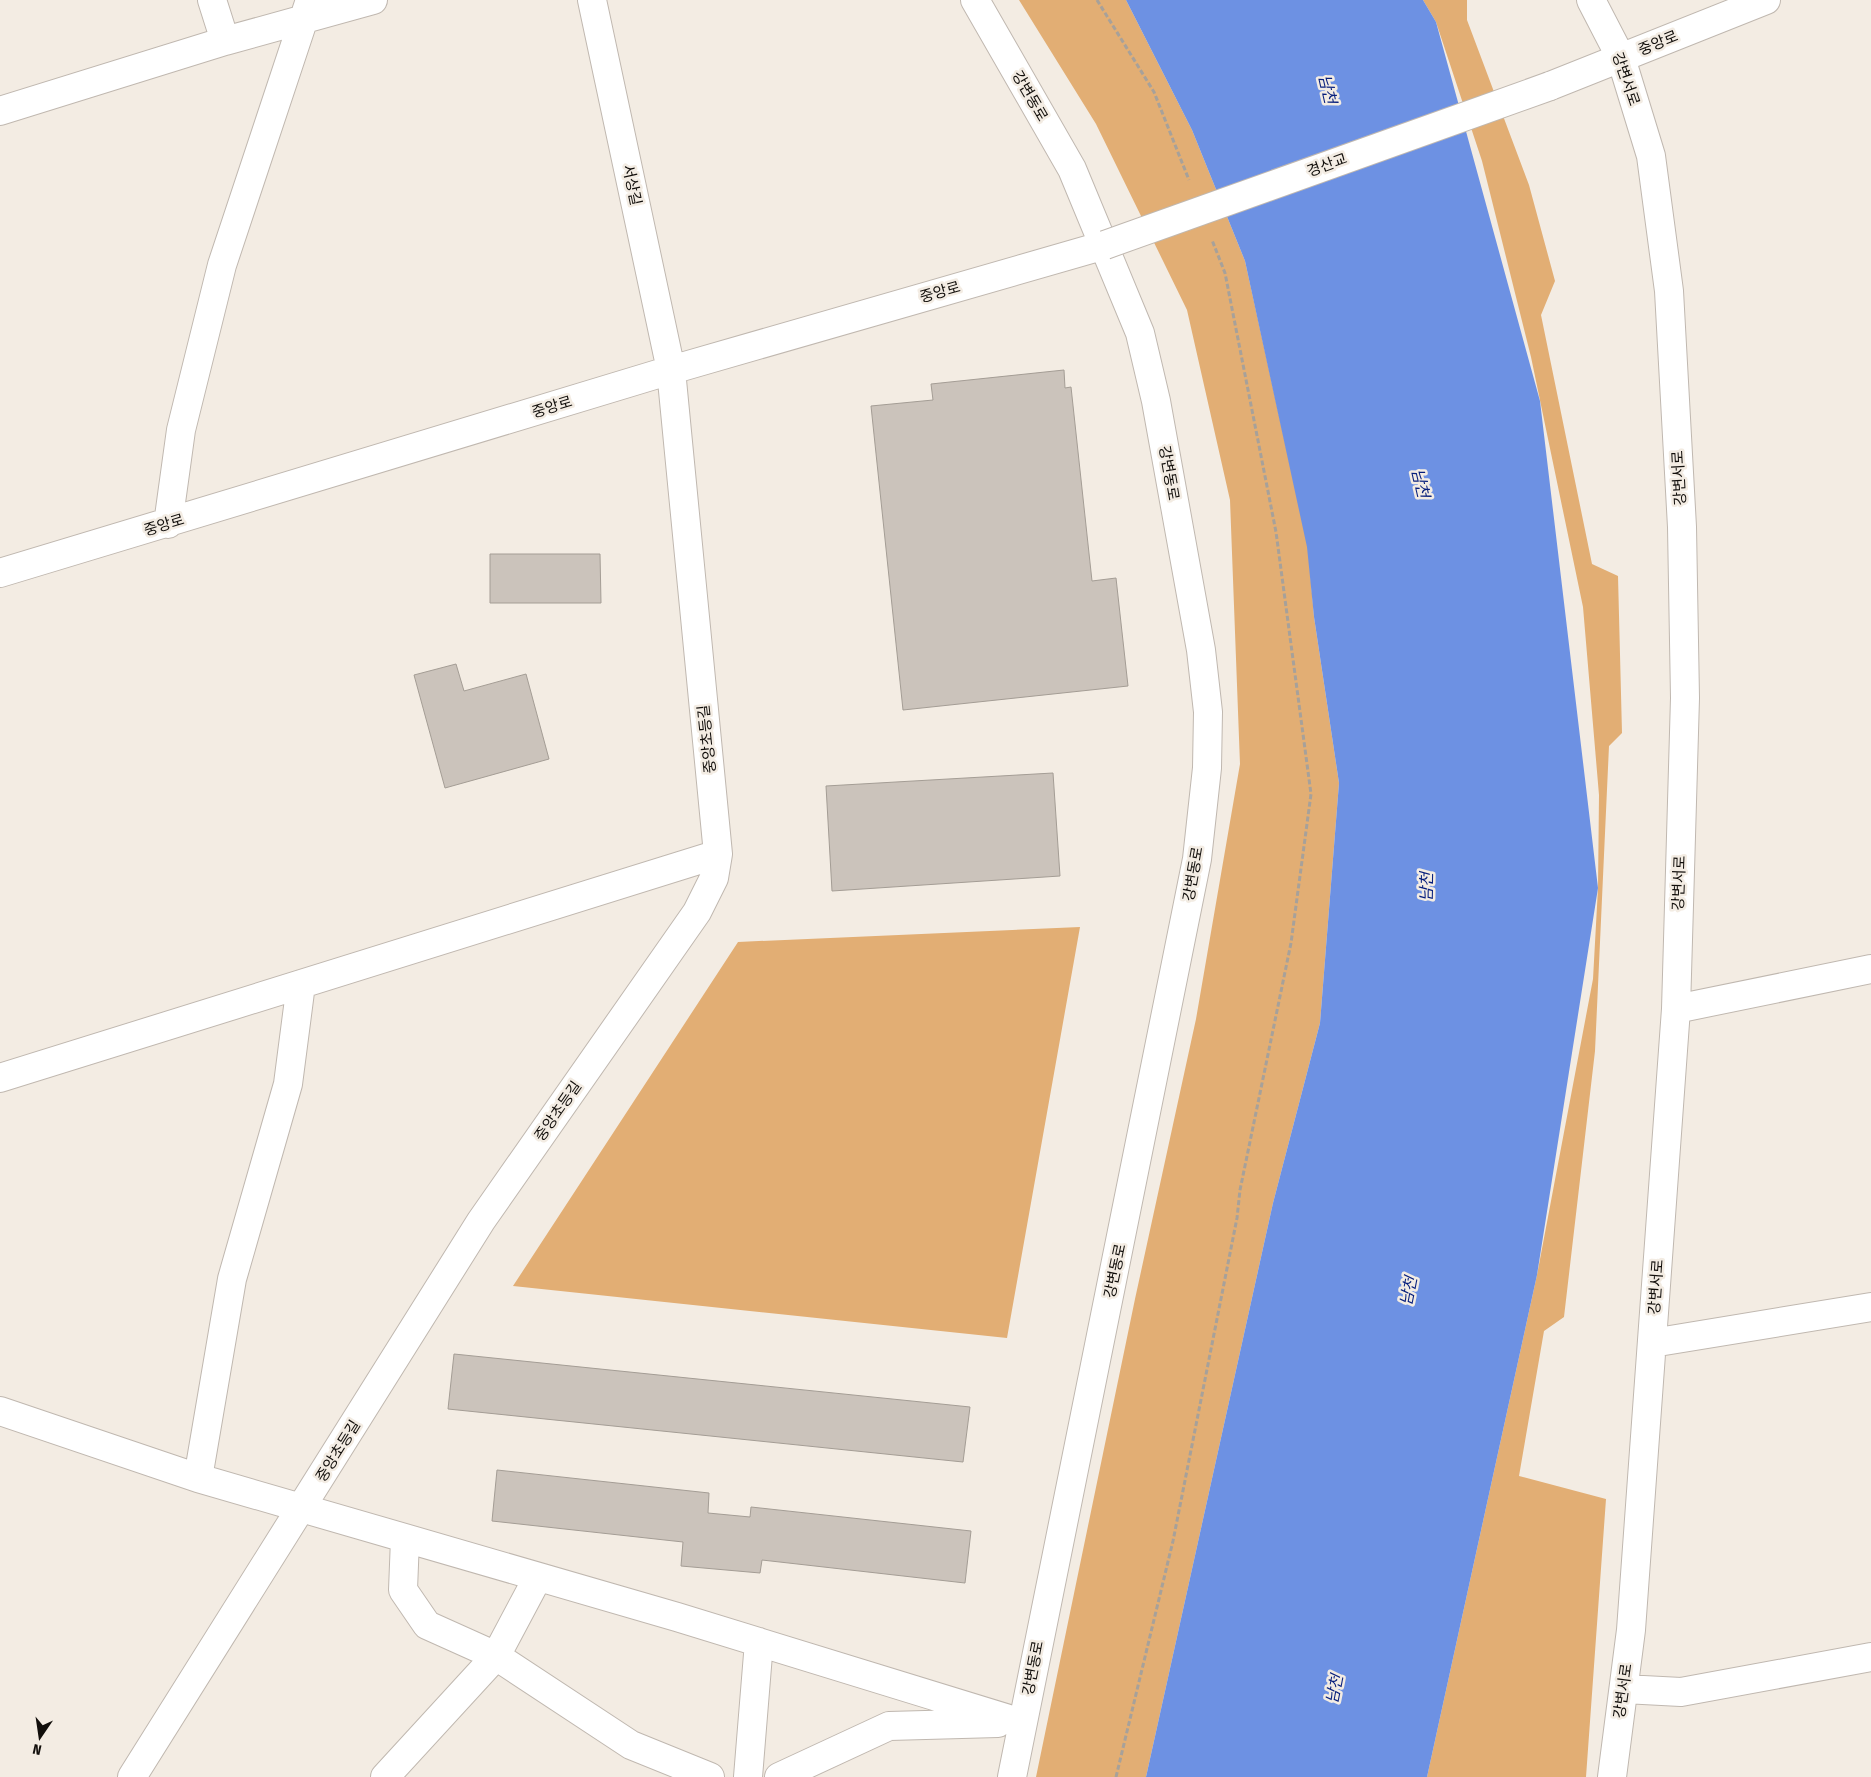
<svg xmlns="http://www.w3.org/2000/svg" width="1871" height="1777" font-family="'Fira Sans Condensed','Noto Sans KR',sans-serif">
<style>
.green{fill:#e2ae74}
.water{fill:#6d91e3}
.building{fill:#cbc3bb;stroke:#a49d95}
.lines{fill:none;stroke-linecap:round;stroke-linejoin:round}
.minor-casing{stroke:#c0b8b0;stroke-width:30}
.path{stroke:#a7a19a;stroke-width:3;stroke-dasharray:5 2.5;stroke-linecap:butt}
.minor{stroke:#fff;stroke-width:28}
.minor-bridge-casing{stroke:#c0b8b0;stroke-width:30;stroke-linecap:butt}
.minor-bridge{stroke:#fff;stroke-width:28}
.labels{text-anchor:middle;stroke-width:5;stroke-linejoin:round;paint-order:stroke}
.street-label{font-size:15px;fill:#110e0b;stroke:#f3ece3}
.water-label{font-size:16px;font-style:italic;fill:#061e7c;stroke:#f3ece3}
</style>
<rect width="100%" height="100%" fill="#f3ece3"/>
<path class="green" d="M1019 0H1126L1192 130 1245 261 1308 547 1314 617 1339 783 1320 1023 1273 1203 1146 1777H1036L1135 1299 1196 1019 1240 764 1230 500 1187 310 1096 124Z
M1423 0H1467V20L1529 185 1555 281 1541 315 1592 564 1618 576 1622 733 1609 746 1595 1051 1564 1317 1544 1331 1519 1476 1606 1499 1586 1777H1427L1537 1275 1593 979 1598 888 1599 795 1583 607 1531 357 1482 161 1436 22Z
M1080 927 1007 1338 513 1286 738 942Z"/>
<path class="water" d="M1126 0H1423L1436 22 1540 401 1598 888 1537 1275 1427 1777H1146L1273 1203 1320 1023 1339 783 1314 617 1307 547 1245 261 1192 130Z"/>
<path class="building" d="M1064 370 1065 388 1071 387 1092 581 1116 578 1128 686 903 710 871 406 933 400 931 384Z
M490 554H600L601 603H490Z
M456 664 464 691 526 674 549 759 445 788 414 675Z
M1053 773 1060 876 832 891 826 786Z
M454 1354 970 1407 963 1462 448 1409Z
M497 1470 709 1493 708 1513 750 1517 751 1507 971 1531 965 1583 762 1560 760 1573 681 1566 683 1542 492 1521Z"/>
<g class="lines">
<defs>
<path id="minor" d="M212 0 225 41
M975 0 1072 169 1140 333 1156 401 1201 650 1208 712 1207 768 1197 859 1012 1777
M1591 0 1621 58 1651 156 1669 291 1682 527 1685 698 1676 1009 1631 1630 1612 1777
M1550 86 1766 0
M0 111 225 41 373 0
M168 524 181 430 222 265 310 0
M0 573 671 370 1105 245
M1676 1009 1871 969
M0 1078 718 854
M1652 1343 1871 1307
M0 1411 198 1478 677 1617 1022 1723
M198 1478 232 1279 288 1084 301 984
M405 1539 403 1590 427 1625 496 1656 631 1745 710 1777
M1624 1689 1681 1692 1871 1657
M132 1777 481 1221 697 912 714 878 718 854 671 370 592 0
M385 1777 496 1656 538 1577
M748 1777 759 1642
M779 1777 889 1726 998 1723"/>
</defs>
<use href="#minor" class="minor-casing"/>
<path class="path" d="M1097 0 1154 92 1189 180
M1116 1777 1173 1541 1237 1218 1240 1190 1291 943 1311 794 1276 532 1225 273 1212 240"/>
<use href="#minor" class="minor"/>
<defs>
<path id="minor-bridge" d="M1105 245 1550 86"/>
</defs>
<use href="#minor-bridge" class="minor-bridge-casing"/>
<use href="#minor-bridge" class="minor-bridge"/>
</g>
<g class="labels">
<g class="street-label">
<text transform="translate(1658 43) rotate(-22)" y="5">중앙로</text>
<text transform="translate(1626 79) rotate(71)" y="5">강변서로</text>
<text transform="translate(1030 96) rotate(60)" y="5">강변동로</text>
<text transform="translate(1327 165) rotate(-20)" y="5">경산교</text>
<text transform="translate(632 185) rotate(78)" y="5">서상길</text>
<text transform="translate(940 292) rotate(-16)" y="5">중앙로</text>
<text transform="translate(552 407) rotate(-17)" y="5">중앙로</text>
<text transform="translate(1169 473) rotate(80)" y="5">강변동로</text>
<text transform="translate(1679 478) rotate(-93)" y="5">강변서로</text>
<text transform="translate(164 525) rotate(-17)" y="5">중앙로</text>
<text transform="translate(707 739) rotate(-96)" y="5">중앙초등길</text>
<text transform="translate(1193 874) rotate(-80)" y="5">강변동로</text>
<text transform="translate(1679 883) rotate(-88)" y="5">강변서로</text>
<text transform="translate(558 1111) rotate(-55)" y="5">중앙초등길</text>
<text transform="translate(1115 1271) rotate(-78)" y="5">강변동로</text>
<text transform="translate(1656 1287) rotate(-86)" y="5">강변서로</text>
<text transform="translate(338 1451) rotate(-58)" y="5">중앙초등길</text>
<text transform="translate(1033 1668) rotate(-79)" y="5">강변동로</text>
<text transform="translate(1623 1691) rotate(-82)" y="5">강변서로</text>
</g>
<g class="water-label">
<text transform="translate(1328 89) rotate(77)" y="6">남천</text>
<text transform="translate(1421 483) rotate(77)" y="6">남천</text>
<text transform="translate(1426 887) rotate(-89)" y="6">남천</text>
<text transform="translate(1408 1291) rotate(-79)" y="6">남천</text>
<text transform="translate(1334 1689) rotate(-79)" y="6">남천</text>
</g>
</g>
<g transform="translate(40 1737) rotate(193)" stroke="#f3ece3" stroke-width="4" paint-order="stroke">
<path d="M0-4L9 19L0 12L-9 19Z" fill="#110e0b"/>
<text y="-8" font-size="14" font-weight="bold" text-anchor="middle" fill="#110e0b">N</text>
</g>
</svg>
